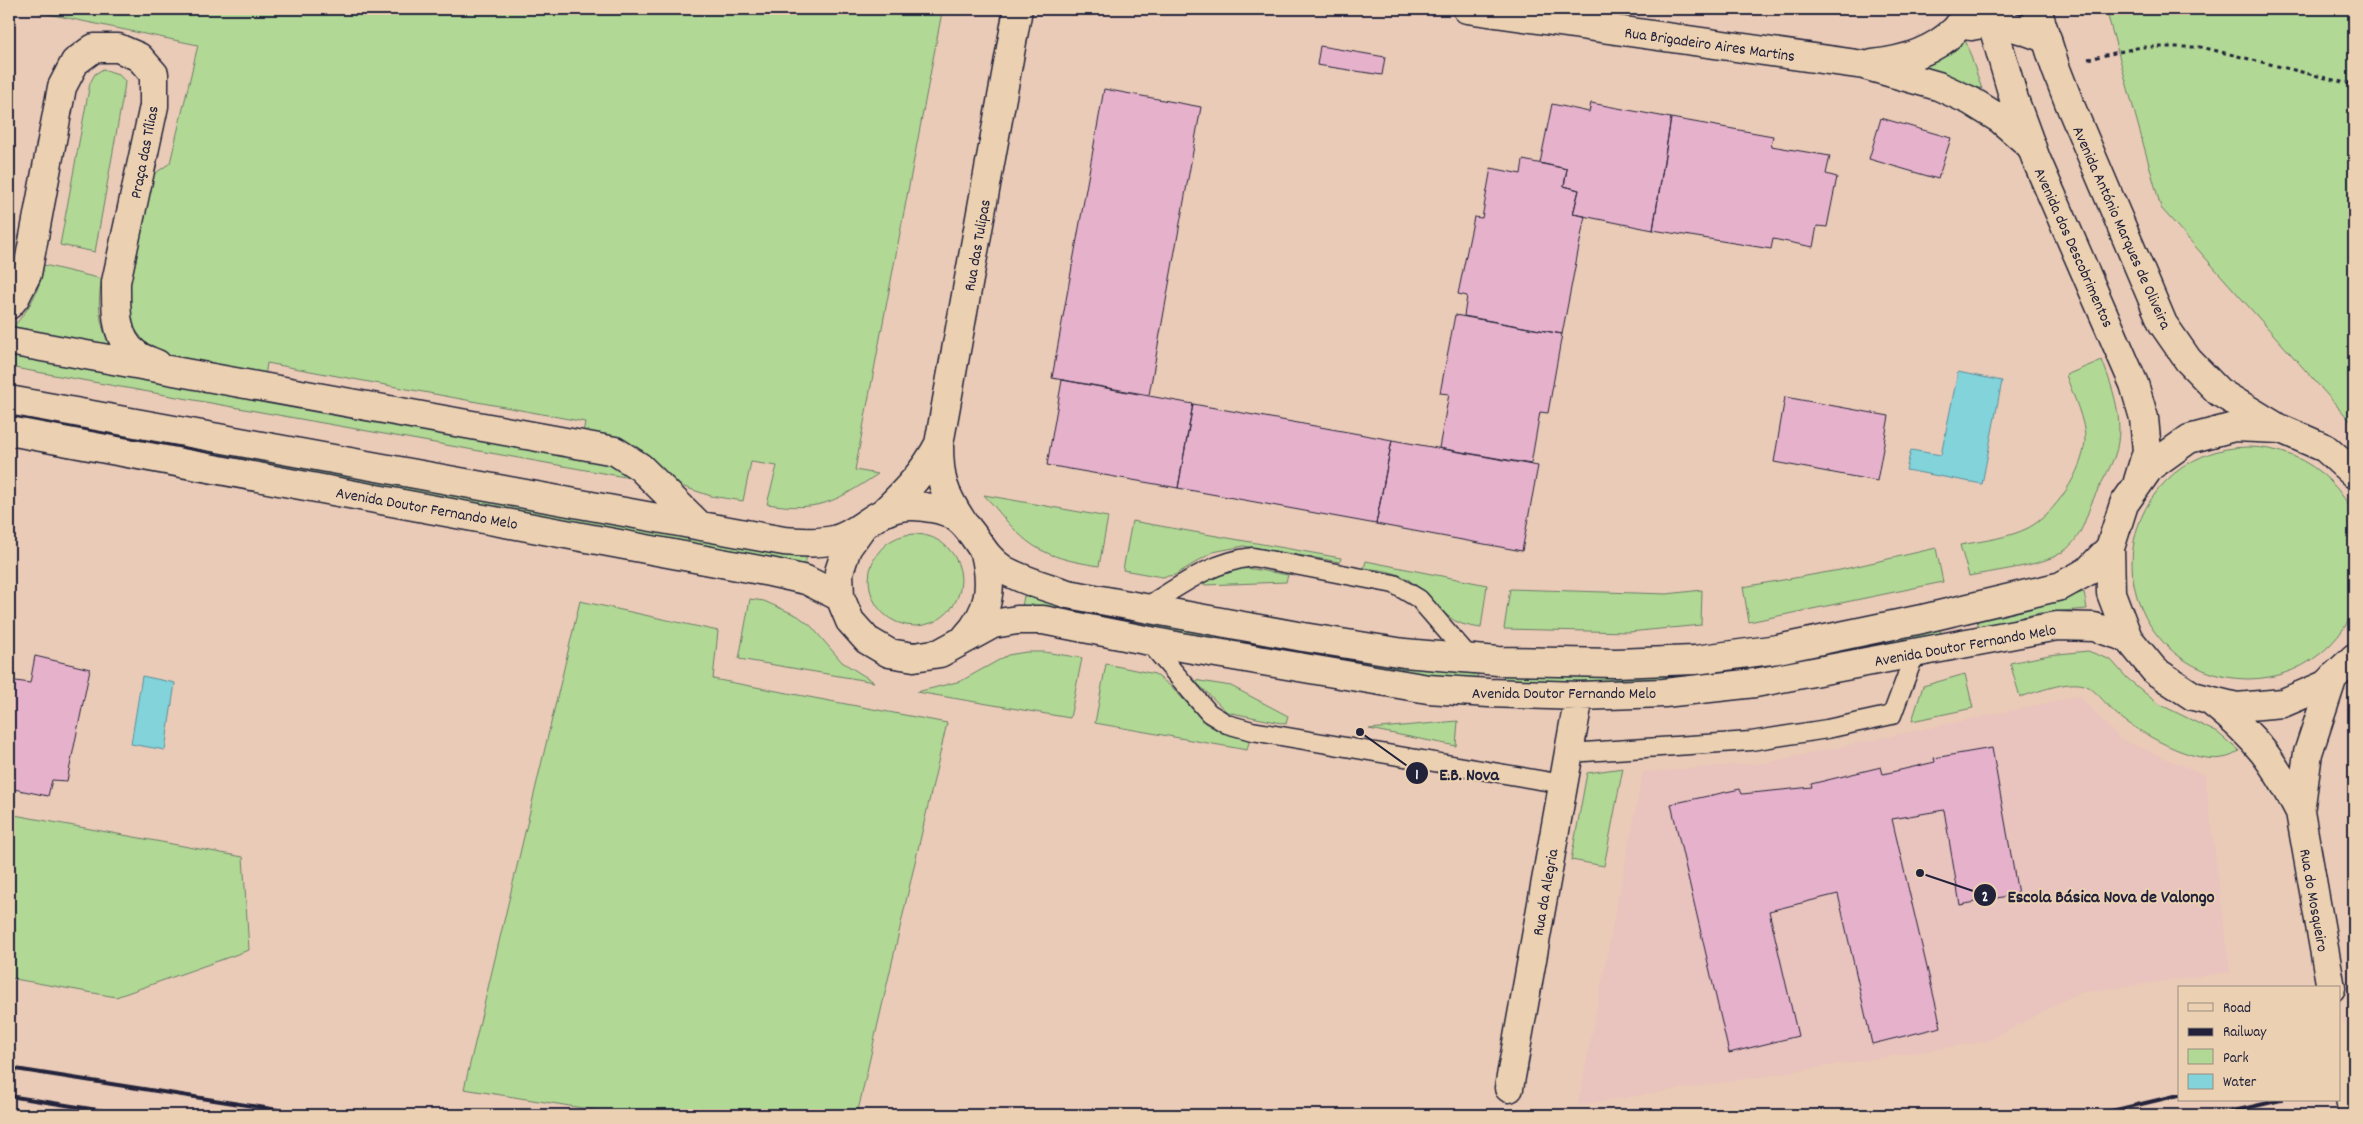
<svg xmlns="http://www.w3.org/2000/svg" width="2363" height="1124" font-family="Dekko,sans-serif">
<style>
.built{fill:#e9c3bd}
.green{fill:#b1d894;stroke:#6a7d68}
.water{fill:#82d3da;stroke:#5c8c9a}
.building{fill:#e6b1cb;stroke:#22223b}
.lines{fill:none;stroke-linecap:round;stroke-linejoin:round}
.lane-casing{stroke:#22223b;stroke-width:21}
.street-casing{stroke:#22223b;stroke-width:31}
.secondary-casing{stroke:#22223b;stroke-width:31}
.path{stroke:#22223b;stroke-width:3;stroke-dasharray:4 4;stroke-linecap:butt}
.lane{stroke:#ebd1b2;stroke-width:18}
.street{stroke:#ebd1b2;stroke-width:28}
.secondary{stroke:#ebd1b2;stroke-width:28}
.rail{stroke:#22223b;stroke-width:4}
.secondary-bridge-casing{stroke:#22223b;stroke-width:31;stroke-linecap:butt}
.secondary-bridge{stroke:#ebd1b2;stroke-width:28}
.labels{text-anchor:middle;stroke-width:4;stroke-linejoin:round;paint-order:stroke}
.street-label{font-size:16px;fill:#22223b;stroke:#ebd1b2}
.leader{fill:none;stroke:#22223b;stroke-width:2}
.callout-dot{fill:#22223b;stroke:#ebd1b2;stroke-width:2}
.mark-label{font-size:15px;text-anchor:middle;font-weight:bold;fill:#fff}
.callout-label{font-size:18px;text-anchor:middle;font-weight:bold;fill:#22223b;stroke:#ebd1b2;stroke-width:4;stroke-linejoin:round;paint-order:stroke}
</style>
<rect width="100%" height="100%" fill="#eacbb7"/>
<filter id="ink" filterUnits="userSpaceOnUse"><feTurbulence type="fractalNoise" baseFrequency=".02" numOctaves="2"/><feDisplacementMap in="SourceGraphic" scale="10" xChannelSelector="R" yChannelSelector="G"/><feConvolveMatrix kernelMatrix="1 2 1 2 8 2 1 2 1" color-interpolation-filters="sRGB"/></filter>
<g filter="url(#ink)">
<path class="built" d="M2079 696 2120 739 2205 775 2230 972 2078 993 1988 1041 1578 1105 1643 772 1765 763Z"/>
<path class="green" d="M24 9H962L961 14 942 12 855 470 878 474C835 502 820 512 767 504L777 466 751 462 743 501 711 496 678 485 649 457 583 433 585 422 267 363 265 377 175 361 148 347 132 325 129 290 150 177 170 163 198 45Z
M2106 9H2354V425L2161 208Z
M1965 39 1982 89 1926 67Z
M103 69 118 74 125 81 124 90 95 252 60 245 90 83 95 74Z
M44 265 102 279C97 303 99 324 110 346L14 330 13 327C31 307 39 291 44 265Z
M9 352 610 462 636 479 9 367Z
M2102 360C2112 386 2122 414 2118 442 2116 462 2100 483 2092 502 2084 522 2081 540 2061 553 2040 566 1994 571 1969 576L1960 545C1982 541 2008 538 2028 528 2055 514 2083 471 2085 441 2086 422 2072 393 2066 375Z
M9 410 807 556 804 567 9 423Z
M2132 563a116 116 0 1 1 232 0a116 116 0 1 1-232 0Z
M984 495 1108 517 1099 566C1068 561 1041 556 1018 533 1005 521 996 507 984 495Z
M1132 521 1341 558 1340 562 1244 546 1213 552 1175 575 1162 577 1123 570Z
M869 580a46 46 0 1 1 92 0a46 46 0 1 1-92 0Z
M1936 548 1943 582 1749 622 1743 587 1840 570Z
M1366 561 1487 585 1481 628C1475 627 1468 626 1462 624 1441 617 1428 592 1409 580 1395 571 1380 570 1364 568Z
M1233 568 1253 569 1288 575 1286 582 1203 585 1212 574Z
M1510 589 1667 594 1702 590 1701 625 1629 632 1504 629Z
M2084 592 2087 609 2039 613 1979 628 1976 617 2053 601Z
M1024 596 1092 608 1090 619 1022 607Z
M750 599 764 601 798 616 811 626 842 662 874 682 739 659Z
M580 601 718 631 713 679 947 723 857 1115H626L464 1089Z
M1118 612 1478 669 1477 680 1431 677 1115 622Z
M1940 627 1941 637 1795 666 1659 683 1504 682 1503 672Z
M2088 651 2111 660 2127 678 2157 703 2218 733 2239 751C2210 775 2145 736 2120 717 2110 710 2094 687 2084 685 2067 680 2037 692 2020 697L2010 663 2049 655Z
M1026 652H1044L1082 658 1070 718 917 692 961 681 1008 655Z
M1106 664 1155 674 1173 688 1205 723 1219 731 1250 738 1247 750 1095 723Z
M1965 674 1973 708 1912 721 1923 686Z
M1194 680 1231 686 1288 716 1286 724 1227 712Z
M1458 721 1456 746 1369 729Z
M1623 768 1604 866 1571 860 1587 773Z
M9 814 243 857 249 950 116 997 9 978Z"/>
<path class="water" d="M1958 372 2002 381 1982 484 1906 470 1911 450 1941 455Z
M142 676 175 683 165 750 131 744Z"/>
<path class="building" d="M1320 46 1385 57 1382 75 1317 65Z
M1104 89 1201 107 1149 395 1052 378Z
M1591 103 1671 118 1653 230 1573 214 1579 190 1564 186 1567 169 1540 163 1552 104 1589 112Z
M1671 118 1773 136 1771 146 1830 156 1826 174 1837 177 1827 227 1817 226 1813 247 1773 239 1771 249 1653 230Z
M1881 118 1951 138 1938 179 1869 159Z
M1523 160 1567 169 1564 186 1579 190 1573 214 1585 216 1562 334 1464 316 1467 296 1458 294 1474 217 1482 218 1491 168 1521 174Z
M1455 315 1562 334 1548 413 1540 412 1531 464 1439 448 1449 394 1440 393Z
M1062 380 1193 404 1178 488 1047 465Z
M1785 397 1889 416 1877 481 1774 462Z
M1193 404 1392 440 1376 524 1178 488Z
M1392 440 1538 466 1522 551 1376 524Z
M35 656 90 669 67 781 52 780 48 796 9 788V680L30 683Z
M1992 748 2018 894 1960 905 1944 810 1892 819 1941 1027 1872 1044 1838 894 1769 911 1798 1036 1729 1053 1671 804 1740 789 1742 794 1812 787 1811 784 1881 767 1883 774 1935 762 1934 758Z"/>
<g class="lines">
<defs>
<path id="lane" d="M1144 608C1180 586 1210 562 1253 557L1394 584 1419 599 1471 659
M1147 640 1209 713 1227 724 1252 731 1563 784
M1569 753 1751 741 1827 729 1892 715 1916 651"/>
<path id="street" d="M1467 9 1864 65 1938 86 1971 101 2000 119 2031 146
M1971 26C1997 19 2022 29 2047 39
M1873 64C1902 61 1932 52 1954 31 1960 26 1964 16 1969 9
M9 305 15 298 27 274 62 87 75 62 94 48H118L139 57 154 74V106L116 282C116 306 114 339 136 354 142 359 150 361 157 364
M9 341 615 451 640 467 699 525
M9 400 784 541C800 542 817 544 834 540 853 536 866 521 883 513 898 505 916 505 931 508 975 514 973 551 1004 570 1024 581 1047 587 1068 594L1303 637 1404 653 1498 661 1616 663 1695 660 1778 649 1922 619 2061 586 2088 571 2110 548
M9 431 770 572 806 580 840 597
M884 512C906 491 925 471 939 444
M962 521C943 492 939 479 939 444L1018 9
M862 527 847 548 839 572 840 597 850 621 867 640 889 653 914 657 940 653 993 624 1017 620H1043L1181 647 1428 689 1489 693 1579 696 1664 693 1755 683 2057 626 2094 627 2128 638
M966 637C990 611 993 587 985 553
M1509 1088 1579 696"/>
<path id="secondary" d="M1988 9 2014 99 2036 159 2134 384 2144 418 2147 451 2138 481
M2037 9 2056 69 2070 105 2163 324 2188 360 2219 392 2275 426
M2354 474 2325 448 2281 429 2234 427 2189 439 2150 467 2124 504 2110 548 2111 593 2128 638 2155 671 2193 696 2237 707 2283 703 2325 685 2354 658
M2213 703C2257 738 2274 762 2300 812
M2331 988 2300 812 2308 753 2333 677"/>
</defs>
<use href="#lane" class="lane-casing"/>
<use href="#street" class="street-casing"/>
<use href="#secondary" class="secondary-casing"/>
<path class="path" d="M2088 59 2141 47H2201L2354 85"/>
<use href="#lane" class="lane"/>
<use href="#street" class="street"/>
<use href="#secondary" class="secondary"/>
<path class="rail" d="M2339 1057 2354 1053
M9 1068 310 1115
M2339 1086 2354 1083
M9 1096 129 1115
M2095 1115 2179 1095
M2217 1115 2281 1100"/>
<defs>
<path id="secondary-bridge" d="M2339 1037 2353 1115"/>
</defs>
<use href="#secondary-bridge" class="secondary-bridge-casing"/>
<use href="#secondary-bridge" class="secondary-bridge"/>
</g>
</g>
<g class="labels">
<g class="street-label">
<text transform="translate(1710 43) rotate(8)" y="6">Rua Brigadeiro Aires Martins</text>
<text transform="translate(143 152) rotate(-79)" y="6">Praça das Tílias</text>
<text transform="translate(2123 227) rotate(66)" y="6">Avenida António Marques de Oliveira</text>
<text transform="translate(976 245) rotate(-80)" y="6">Rua das Tulipas</text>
<text transform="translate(2075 247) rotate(66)" y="6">Avenida dos Descobrimentos</text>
<text transform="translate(427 507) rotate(10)" y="6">Avenida Doutor Fernando Melo</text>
<text transform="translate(1965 644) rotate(-10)" y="6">Avenida Doutor Fernando Melo</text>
<text x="1564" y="698">Avenida Doutor Fernando Melo</text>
<text transform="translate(1544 892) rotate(-80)" y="6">Rua da Alegria</text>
<text transform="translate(2315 900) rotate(80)" y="6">Rua do Mosqueiro</text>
</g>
</g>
<path class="leader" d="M1360 732L1417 773M1920 873L1985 895"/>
<g class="callout-dot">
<circle cx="1360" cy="732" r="5"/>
<circle cx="1920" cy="873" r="5"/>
<circle cx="1417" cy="773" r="12"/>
<circle cx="1985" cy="895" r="12"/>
</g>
<g class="mark-label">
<text x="1417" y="779">1</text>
<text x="1985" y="901">2</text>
</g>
<g class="callout-label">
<text x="1469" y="780">E.B. Nova</text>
<text x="2111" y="902">Escola Básica Nova de Valongo</text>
</g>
<rect width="2363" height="1124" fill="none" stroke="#ebd1b2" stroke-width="30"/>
<rect x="15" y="15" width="2333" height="1094" fill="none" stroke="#22223b" stroke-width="2" filter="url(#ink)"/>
<rect x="2178" y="986" width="162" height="115" fill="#ebd1b2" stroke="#9b8b82"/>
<rect x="2188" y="1003" width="25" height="8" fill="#ebd1b2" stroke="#9b8b82"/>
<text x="2223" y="1012" font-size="15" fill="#22223b">Road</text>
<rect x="2188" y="1028" width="25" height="8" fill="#22223b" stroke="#9b8b82"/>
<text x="2223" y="1036" font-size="15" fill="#22223b">Railway</text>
<rect x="2188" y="1049" width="25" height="15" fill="#b1d894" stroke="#9b8b82"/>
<text x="2223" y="1062" font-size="15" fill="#22223b">Park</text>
<rect x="2188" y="1074" width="25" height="15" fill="#82d3da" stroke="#9b8b82"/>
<text x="2223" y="1086" font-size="15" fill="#22223b">Water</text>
</svg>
